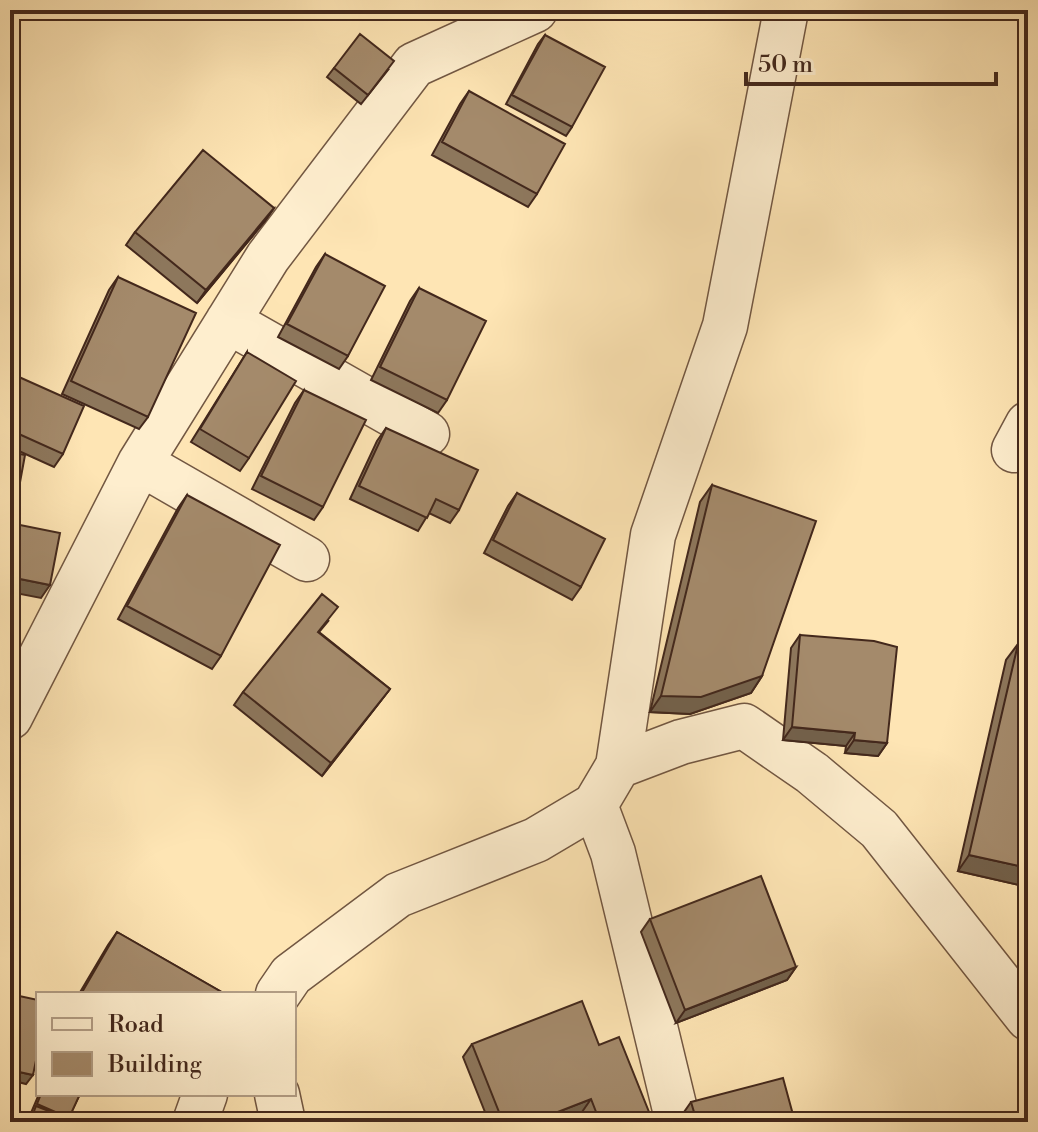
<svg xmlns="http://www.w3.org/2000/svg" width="1038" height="1132" font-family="'Libre Bodoni',serif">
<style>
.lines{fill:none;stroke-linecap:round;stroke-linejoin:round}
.minor-casing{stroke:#725742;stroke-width:47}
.minor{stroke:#feeece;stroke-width:44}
.wall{fill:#8d775c;stroke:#43281c;stroke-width:2}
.shaded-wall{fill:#73614b;stroke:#43281c;stroke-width:2}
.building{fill:#a48a6b;stroke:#43281c;stroke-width:2}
</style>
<rect width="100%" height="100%" fill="#fee5b4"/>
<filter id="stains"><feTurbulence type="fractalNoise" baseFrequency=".0025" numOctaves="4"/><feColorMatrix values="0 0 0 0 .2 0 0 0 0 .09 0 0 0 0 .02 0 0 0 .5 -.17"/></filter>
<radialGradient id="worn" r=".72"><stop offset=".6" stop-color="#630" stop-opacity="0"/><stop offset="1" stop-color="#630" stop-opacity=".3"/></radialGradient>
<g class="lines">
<defs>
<path id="minor" d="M228 321 427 434
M1014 450 1028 424
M140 463 307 559
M10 717 140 463 268 257 414 65 535 10
M618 766 653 535 725 326 786 10
M595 805 613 853 678 1122
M278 994 291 975 398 895 536 840 595 805 618 766 681 742 744 726 812 773 879 829 1028 1018
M277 1094 283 1122
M195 1122 205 1094"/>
</defs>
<use href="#minor" class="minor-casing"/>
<use href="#minor" class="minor"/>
</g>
<path class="wall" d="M545 35 572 127 566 136 506 104 538 44Z
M334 68 388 70 361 104 327 77Z
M469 91 537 194 528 207 432 155 460 104Z
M274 208 265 221 197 303 126 245 135 232Z
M325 254 348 356 339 369 278 337 316 267Z
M118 277 148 417 139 429 62 394 109 290Z
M419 288 447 400 438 413 371 380 410 301Z
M247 352 249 458 240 471 191 442Z
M10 373 63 454 54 467 10 447Z
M304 390 323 507 314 520 252 489 295 403Z
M386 428 459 510 450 523 429 513 418 531 350 499 377 441Z
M712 485 762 676 751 693 690 714 650 712 700 502Z
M517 493 581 587 572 600 484 553 508 506Z
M187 495 221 656 212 669 118 619 178 508Z
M329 620 319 632 390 689 322 776 234 705 243 692Z
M800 635 887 743 878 756 845 753 846 746 783 740 791 648Z
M1018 644 1028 887 958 871 1006 660Z
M650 919 796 967 787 980 676 1023 641 932Z
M117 932 225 994H79L108 945Z
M472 1044 599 1045 653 1122H586L582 1112 556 1122H489L463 1057Z
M39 1094H80L68 1119 77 1122H26L31 1113Z
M691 1102 795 1122H684L682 1115Z"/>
<path class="shaded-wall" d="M274 208 265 221 197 303 206 290Z
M10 503 16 504 10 513Z
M10 577 50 585 41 598 10 592Z
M762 676 751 693 690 714 650 712 661 696Z
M390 689 380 702 322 776 331 763Z
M792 727 855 733 846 746 783 740Z
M854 740 887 743 878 756 845 753Z
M969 855 1028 868V887L958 871Z
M796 967 787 980 676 1023 685 1010Z
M10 1070 33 1075 26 1084 10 1080Z
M591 1099 582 1112 556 1122H532Z"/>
<path class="building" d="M360 34 394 61 368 95 334 68Z
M545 35 605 67 572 127 512 95Z
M469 91 565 144 537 194 442 142Z
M203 150 274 208 206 290 135 232Z
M325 254 385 286 348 356 287 324Z
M118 277 196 313 148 417 71 381Z
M419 288 486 321 447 400 380 367Z
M247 352 296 381 249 458 200 429Z
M10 373 84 406 63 454 10 430Z
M304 390 366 420 323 507 261 476Z
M386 428 478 470 459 510 436 499 427 518 359 486Z
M10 452 25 455 16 504 10 503Z
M712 485 816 521 762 676 701 697 661 696Z
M517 493 605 539 581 587 493 540Z
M187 495 280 545 221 656 127 606Z
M10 523 60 533 50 585 10 577Z
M322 594 338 607 318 632 390 689 331 763 243 692Z
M800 635 874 641 897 647 887 743 854 740 855 733 792 727Z
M1018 644 1028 646V868L969 855Z
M761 876 796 967 685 1010 650 919Z
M117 932 225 994H81Z
M10 994 38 1000V1051L33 1075 10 1070Z
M582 1001 599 1045 619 1037 653 1122H600L591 1099 532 1122H503L472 1044Z
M783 1078 795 1122H697L691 1102Z
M10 1088 14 1089 10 1107Z
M41 1094H80L69 1118 37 1104Z
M36 1106 77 1122H30Z"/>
<rect width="1038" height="1132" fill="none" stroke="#fee5b4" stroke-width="40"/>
<rect x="12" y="12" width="1014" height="1108" fill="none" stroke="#43281c" stroke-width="4"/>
<rect x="20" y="20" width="998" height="1092" fill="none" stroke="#43281c" stroke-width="2"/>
<rect x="36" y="992" width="260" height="104" fill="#feeece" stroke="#b39f87" stroke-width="2"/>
<rect x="52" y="1018" width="40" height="12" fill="#feeece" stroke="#b39f87" stroke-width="2"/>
<text x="108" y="1032" font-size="24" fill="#43281c">Road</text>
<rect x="52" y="1052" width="40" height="24" fill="#a48a6b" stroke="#b39f87" stroke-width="2"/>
<text x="108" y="1072" font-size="24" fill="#43281c">Building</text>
<path d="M746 72v12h250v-12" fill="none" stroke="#43281c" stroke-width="4"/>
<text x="758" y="72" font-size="24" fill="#43281c" stroke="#feeece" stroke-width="6" paint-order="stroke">50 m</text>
<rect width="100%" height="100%" filter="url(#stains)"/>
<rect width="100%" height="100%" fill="url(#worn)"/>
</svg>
